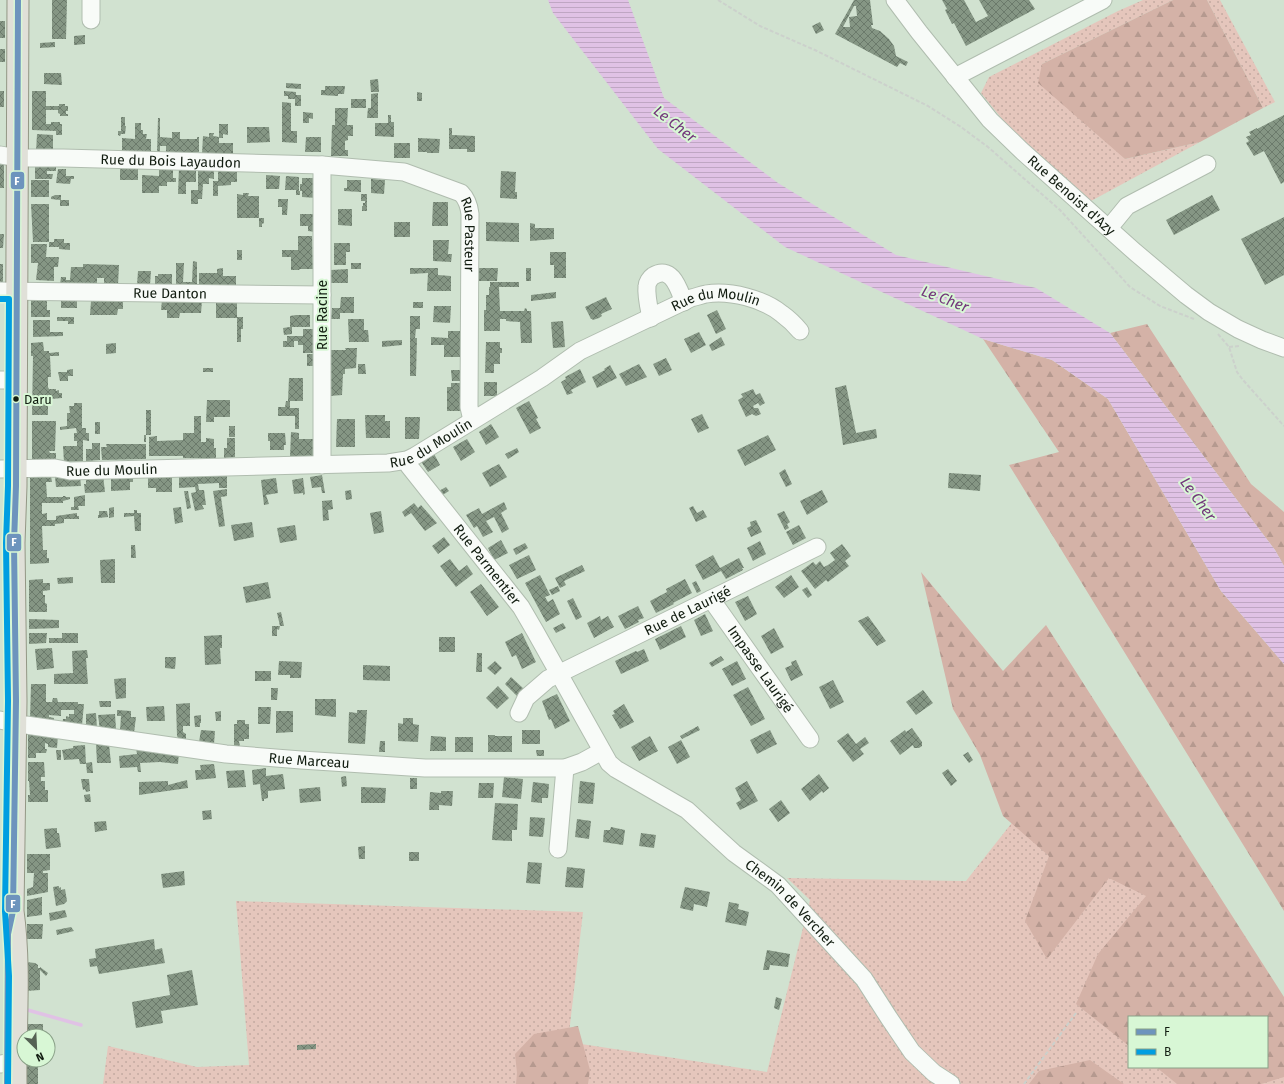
<svg xmlns="http://www.w3.org/2000/svg" width="1284" height="1084" font-family="'Fira Sans',sans-serif">
<style>
.grass{fill:url(#grass-dots)}
.forest{fill:url(#forest-firs)}
.water{fill:url(#water-rules)}
.lines{fill:none;stroke-linecap:round;stroke-linejoin:round}
.stream{stroke:#e0c2e5;stroke-width:3.5}
.building{fill:url(#building-cross-hatch);fill-rule:evenodd}
.minor-casing{stroke:#b0bdaf;stroke-width:19}
.major-casing{stroke:#939785;stroke-width:23}
.path{stroke:#ccd1cc;stroke-width:2;stroke-dasharray:4 2;stroke-linecap:butt}
.minor{stroke:#f8fbf8;stroke-width:17}
.major{stroke:#e0e0d8;stroke-width:21}
.bus-1-casing{stroke:#d8f7d5;stroke-width:9}
.bus-2-casing{stroke:#d8f7d5;stroke-width:9}
.bus-1{stroke:#6d94bd;stroke-width:6}
.bus-2{stroke:#009ee1;stroke-width:6}
.bus-dot{fill:#121d11;stroke:#d8f7d5;stroke-width:1.5}
.labels{text-anchor:middle;stroke-width:4;stroke-linejoin:round;paint-order:stroke}
.bus-label{font-size:13px;fill:#121d11;stroke:#d8f7d5;text-anchor:start}
.street-label{font-size:14px;fill:#121d11;stroke:#d8f7d5}
.water-label{font-size:15px;font-style:italic;fill:#73377b;stroke:#d8f7d5}
.line-badge{stroke:#d8f7d5;stroke-width:1.5}
.badge-label{font-size:11px;text-anchor:middle;font-weight:bold;fill:#fff}
</style>
<defs>
<pattern id="grass-dots" width="8" height="8" patternUnits="userSpaceOnUse"><rect width="8" height="8" fill="#e5c6bc"/><path d="M2 2h.1M6 6h.1" fill="none" stroke="#c3aaa1" stroke-width="1.8" stroke-linecap="round"/></pattern>
<pattern id="forest-firs" width="22" height="20" patternUnits="userSpaceOnUse"><rect width="22" height="20" fill="#d4b2a7"/><path d="M5 1l3.5 6h-7zM16 11l3.5 6h-7z" fill="#b5998f"/></pattern>
<pattern id="water-rules" width="6" height="5" patternUnits="userSpaceOnUse"><rect width="6" height="5" fill="#e0c2e5"/><path d="M0 2.5h6" fill="none" stroke="#bfa6c3"/></pattern>
<pattern id="building-cross-hatch" width="8" height="8" patternUnits="userSpaceOnUse"><rect width="8" height="8" fill="#859684"/><path d="M0 0l8 8M0 8l8-8" fill="none" stroke="#6b7a6b"/></pattern>
</defs>
<rect width="100%" height="100%" fill="#d1e2d0"/>
<path class="grass" d="M1143 0H1173L1042 64 1125 159 1200 142 1091 201 1011 130 981 93 989 77 1118 11Z
M1207 0H1220L1275 102 1263 108Z
M1022 810 1171 878 1129 1017V1067H1284V1084H103L108 1046 197 1067 249 1065 236 901 583 912 568 1042 767 1072 810 900 787 878 966 881Z"/>
<path class="forest" d="M1173 0H1207L1263 108 1200 142 1125 159 1038 83 1042 64Z
M1147 324 1251 484 1284 512V566L1275 550 1110 333Z
M983 339 1052 360 1108 399 1221 591 1284 664V911L1009 465 1059 452Z
M921 572 1003 671 1046 625 1284 997V1077L1261 1084H1177L1156 1067H1267V1017H1129V1046L1076 1004 1098 954 1146 896 1109 878 1047 959 1025 921 1049 856 1003 816 980 755 953 709Z
M578 1026 590 1070 588 1084H516L517 1073 515 1054 534 1034Z
M1090 1060 1124 1084H1029L1039 1071Z"/>
<path class="water" d="M548 0H628L664 98 778 183 896 255 1036 288 1110 333 1275 550 1284 566V664L1221 591 1108 399 1052 360 983 339 785 247 658 149 553 13Z"/>
<g class="lines">
<path class="stream" d="M24 1009 81 1025"/>
</g>
<path class="building" d="M52 0H67L66 39H52Z
M854 0H870L873 25H871L872 28 880 31 889 39 894 46 896 56 908 62 906 66 900 63 897 67 835 34ZM854 6H856L857 16 849 17 850 27H843Z
M942 0H964L976 22 988 16 979 0H1029L1035 9 966 46 954 23 952 24 945 10 947 9Z
M0 21H5V38H0Z
M820 22 824 30 816 34 812 26Z
M85 35V44L74 45V36Z
M55 42V47L40 48V43Z
M0 49H5V62H0Z
M44 73H61L62 85 44 84Z
M378 79 379 92H371L370 80Z
M286 83 301 84V89L286 88Z
M325 86H345L344 94H338V96L321 95V90H325Z
M0 91H4V107H0Z
M32 91H46V106H59V104H65V106H68V111H66V114H68V116H60V114L58 113V110H46V124H51V122H60V124H62V135H56V131L32 130Z
M284 91 296 92V95H301V106H295V99H288V96H284Z
M417 92 422 93V101H417Z
M378 93V118H367L368 108H371V94Z
M351 99H366V108H351Z
M282 102 291 103V131H297V143L282 142Z
M335 108H348L347 125H353V136H348V140L345 141V150H348V156H331L332 125H335Z
M303 112 313 113V119L309 118V123H303Z
M388 115H391V122H394V137L375 136V123H388Z
M1284 115V182L1281 184 1264 151 1254 156 1246 143 1249 141 1246 137 1251 135 1249 132 1257 128V129Z
M121 117H125V126H126L125 134H121L120 136 118 135V131H121Z
M158 118H160V137L172 138V132H180V139H197V137H199V152L166 153V146H160V153H157Z
M135 123H141V130H143V134H147L146 139H151V153H122V138L135 139Z
M219 124H228V135L223 134V138H219Z
M247 127H269L270 142 247 143Z
M449 128H452V135L475 136V152H467V149H449Z
M209 133H214L213 136 219 137V143H233V154H202L203 136 209 137Z
M37 134 53 135V152H36Z
M306 137H321V152H305Z
M418 138 440 139 439 153H427V152H418Z
M394 143H410V158H394Z
M0 161 4 162V188H0Z
M35 165H56V171H47V174H53L52 179H35Z
M179 167H190V170H196V182H186V194H178Z
M120 168H138V180H120Z
M218 168H237V182H231V185L218 186V196H213V181H218Z
M58 169H66V176H74V179H71L70 184 56 183Z
M159 170H173V178H176V182H167V186H159V193H142V175L159 176Z
M198 171H214V179L209 178V184H203L202 199H198V204H191V190H198Z
M501 171 516 172 515 192H517V199L500 198Z
M266 175 280 176 279 189H266Z
M286 176 299 177V191H300V184H302V178H317V198L302 197V191H300V195H296V190H285Z
M371 179 385 180 384 194 371 193Z
M31 180H49V197H31Z
M347 180H361V192L344 191V188H347Z
M243 193H249L248 196H259V218H264V223L262 224V227H259V218H237V194L243 195Z
M361 194H367V211H362V206H363V203H365V201H361Z
M55 195H61V200H69V206H60V200L51 199V197Z
M1212 195 1220 210 1174 235 1166 220Z
M278 199H288L287 215H282V207H278Z
M433 202H448V226H432Z
M31 204H49V242H33Z
M338 209H352V226L338 225Z
M300 214H317V232L308 231V226H300Z
M1284 217V275L1265 285 1241 239Z
M394 222H410V237H394Z
M486 222 519 223V242L486 241Z
M530 223 535 224V228H554V239L530 241Z
M0 234H4L3 248H0Z
M298 236H312L313 269H299L300 270H291V257H282V250H298Z
M54 239H64V243H70V250L59 249V247H49V242H54Z
M433 240H449L448 254H452L451 262 433 261Z
M334 243H350V252H346V265H334Z
M31 244H47L46 257H59L58 267H54V281L36 280 38 263H31Z
M237 250H242V260H237Z
M550 252H566V278H554V265H550Z
M193 261 197 262V286L176 285V263H184L183 282H192Z
M351 263H361V269H351Z
M0 264H3V284H0Z
M83 264 119 265 118 285H104V278H97V285L60 284 61 277H66V280H70L71 267H83Z
M223 268V276H236V286H199V273H217V269Z
M410 268H438V275L451 276V291H427L428 273 410 274Z
M479 268H498L497 281H479Z
M526 268H531V281H526Z
M348 269V283H331V270Z
M138 271H151L150 285H137Z
M158 274H172V285H155V276H158Z
M490 282H519V287H499L500 311H524L525 308 527 309V311H531L532 343H521L520 322 506 321V319H500V331H484V310H486V295H489V287H490Z
M556 292V298L531 301V295Z
M341 297H354V313H340V319H331L332 308H340Z
M606 297 612 309 601 314 602 316 599 318 593 320 592 319H591L585 307Z
M31 298H47V310H50V317H31Z
M61 298H77V308H61Z
M118 298 123 299V309H118L117 315H90L91 301H118Z
M216 299 237 300V317H243V329H241V342H237V318H216Z
M162 300 202 301 201 313H180L179 318H167V310H161Z
M413 302H423V308H413Z
M434 306H451L450 323 433 322Z
M717 310 726 329 716 334 707 315Z
M296 315H310V327H292V334L284 335 283 328 290 327V316Z
M410 316H420V329H416L415 338H417L416 376H410Z
M57 317H74V324H68V321H57Z
M348 319H364V330H368L369 342H349Z
M33 320H50V332H63V336L33 337Z
M563 321 565 347 553 348 551 322Z
M303 329H317L316 353H303V345H298V341H294V347H283V341H287V336H303Z
M448 331H462V357H444V345H431V337L448 338Z
M699 332 706 345 691 353 684 339Z
M721 337 725 345 712 351 709 345Z
M402 340V345L382 347V341Z
M43 342 44 351H49V353L59 352V356H50L51 377H48V387L49 389H56V391L59 390V393H62V398L51 399V395H48V415H32L33 356H31V343Z
M486 342H500V348H502V353H500V364H494V373H485Z
M116 343V353L106 354V344Z
M345 348H357L356 368 345 369V374H343L342 395 330 396 331 350H346Z
M307 354H316V366H307Z
M666 358 672 370 659 376 653 364Z
M358 364H365L366 374H358Z
M639 364 647 377 626 386 619 374Z
M610 365 617 378 597 388 592 377 605 370 604 369Z
M203 368H213V372H203Z
M73 369V376H68V381H60L58 372H67V370Z
M580 369 586 382 571 390 573 393 567 395 561 382 566 379 565 377Z
M451 370H462V381H452Z
M289 378H303V401H290V408H299V429H295V416H278V407H285L286 401H288Z
M484 382H497V396H484Z
M451 383H462V411H447V387H451Z
M846 385 856 433 876 429 877 438 843 445 835 388Z
M753 389 756 395 760 393 765 403 760 406 758 403 753 406 754 408H758L761 414 756 416 752 414 746 417 738 400 743 397 741 394Z
M207 400H230V417H214V422H206Z
M529 401 538 418 536 419 541 428 530 434 516 408Z
M74 403H82V428H86V433H89V441L83 440V461L64 462 63 446H77V441H74V433H77L76 428 60 430V427L67 426V413H70L69 406H74Z
M146 410H151V435H146V442H144V435H146Z
M702 414 709 428 698 433 691 419Z
M365 415H385V421H390V438H366Z
M194 416H201V442H206V438L214 439V448H216V458H183V456H149V437L157 436V441L183 440V433H194Z
M405 417H420L419 439H405Z
M337 419H355V447H336Z
M32 421H56L55 451H49L50 453H56V462H32Z
M95 422H100V434H95Z
M491 424 499 437 486 445 479 432Z
M229 426H235V437H229Z
M291 432 299 433V439H316V456L290 457Z
M268 433H285L286 445H284V450H270V441H268Z
M768 435 776 450 745 466 737 450Z
M227 438H235V457L224 458V448H227Z
M467 439 475 452 461 461 453 447Z
M92 443H100V460L86 461V449H92Z
M106 444H146V459L102 460 101 447H107Z
M517 448 519 452 508 459 505 454Z
M433 452 440 465 428 472 420 460Z
M499 464 507 477 490 487 482 473Z
M785 469 792 484 786 487 779 473Z
M227 473V488H219V483L198 484 199 490H204L206 505H202L204 509 195 511 191 493 196 492 195 487 179 488V474Z
M949 473 981 475 980 491 948 488Z
M148 474H172V492H156V488H148Z
M103 475 105 492 85 493 84 484H86V476Z
M111 475H133V482H130V490L111 491Z
M322 475 325 493H322L321 487 312 488 310 477Z
M51 476 52 482H46L47 497H63V496H65L66 497H70V499L63 501V503H42V514L47 513V520H56V516L77 513V516H79V519H64V523L55 524V526H42L43 550H47V558H49V563L30 564V477Z
M55 476H80L81 486 56 487Z
M276 478 278 493 266 495 269 504 264 505 261 480Z
M303 478 305 494 303 495V493L294 494 292 480Z
M446 487 449 491 441 496 437 492Z
M227 489V496L221 497 225 526 219 527 213 491Z
M351 490 352 499 346 500 345 491Z
M822 490 828 502 807 515 800 501Z
M184 491H188L191 508 187 509Z
M85 495V506H78L79 510H71V507H74V497Z
M332 500 333 509 328 510 329 520 323 521 322 501Z
M504 502 507 509 501 513 509 529 502 533 494 517 486 521 493 532 483 537 477 526 474 528 466 515 479 508 482 514Z
M414 503 418 508 421 505 437 523 425 531 411 513 405 517 402 512Z
M693 506 697 513 703 510 707 517 696 522 689 508Z
M114 507V517L109 518V508Z
M181 507 183 522 175 524 173 508Z
M134 510H137V513H141V531H135L134 516 124 517V513H134Z
M99 511H107L108 517 98 518V515H99Z
M381 511 384 532 374 534 370 513Z
M784 511 790 522 787 524 789 528 785 530 777 514Z
M756 520 762 532 751 537 747 528 751 526 750 522Z
M252 522 254 537 234 541 231 525Z
M295 525 297 540 280 543 277 528Z
M799 525 806 538 793 545 786 532Z
M444 537 450 545 438 554 432 546Z
M501 540 508 553 494 560 488 548Z
M760 541 766 554 753 561 747 548Z
M525 543 528 548 516 555 513 549Z
M842 544 851 556 845 561 849 566 828 582 826 580 815 589 801 571 813 562 816 565 820 561 824 567 828 565 835 560 830 553Z
M131 545H135L136 558H131Z
M529 555 536 570 517 579 509 565Z
M713 555 720 568 739 558 744 568H742L743 570 726 579 721 571 703 580 695 565Z
M115 559V583H101L100 560Z
M450 559 459 571 467 565 473 574 456 587 440 566Z
M582 565 585 571 564 581 566 585 560 588 555 578Z
M540 575 550 595 545 597 548 602 553 599 560 614 546 622 525 583Z
M791 575 799 587 784 598 775 587Z
M73 577V583L58 584 57 578Z
M43 579V583H50V590L43 591V595H45V603L47 604V612H29V580Z
M685 579 692 593 673 603 674 604 656 613 650 601 667 592 666 589Z
M696 581 701 591 697 593 692 583Z
M268 582 271 598 246 603 243 587Z
M481 584 499 607 487 616 470 592Z
M558 586 560 591 552 595 549 590Z
M807 587 812 595 808 598 802 590Z
M748 596 757 614 745 621 735 602Z
M573 598 582 617 576 620 567 601Z
M638 606 644 618 638 620 639 622 625 629 618 616Z
M281 612 284 626H280L277 613Z
M705 614 713 631 701 636 694 620Z
M600 616 601 620 608 616 614 627 594 638 587 623Z
M868 616 886 641 877 646 858 621Z
M29 619 59 620V628L29 629Z
M563 623 566 628 556 633 553 628Z
M272 626H280L279 630 277 629V636H272Z
M681 626 686 637 660 650 655 639Z
M774 628 784 647 771 654 761 636Z
M29 633H47L46 643 29 644Z
M62 633H78V643H49V638H62Z
M522 633 536 662 522 669 516 655 512 657 505 642Z
M222 635V648H220L221 664 205 665 204 636Z
M439 637H455V652H439Z
M52 648 54 668 37 670 35 649Z
M644 649 649 661 621 674 615 661 636 651 637 652Z
M87 650 88 658H86L88 684H54V674L73 673 72 651Z
M477 653H482V672H476Z
M721 656 724 660 712 667 709 663Z
M165 657H176L175 669 165 668Z
M796 660 803 675 791 681 785 668 792 665 791 662Z
M279 661 302 662 301 678H290V675H278Z
M495 661 502 668 495 675 487 668Z
M737 661 746 679 732 686 722 669Z
M363 665 390 666V681L363 680Z
M255 671H271V681H255Z
M511 677 525 690 518 697 505 684Z
M126 678V698L116 699 114 679Z
M833 680 844 702 830 709 819 687Z
M31 684H46V702H52L53 698H57L58 702H78V704H84L82 725H62L63 719H66V716L69 717V714H74V710H61V716L49 715V717L54 718V724L30 720Z
M498 686 509 698 497 709 486 698Z
M748 687 765 719 751 726 733 695Z
M271 688H278L277 700H271Z
M923 690 933 703 916 715 906 702Z
M557 694 570 721 555 729 551 719 549 720 542 701Z
M315 699H336V717L315 715Z
M99 701H111V707H100Z
M190 703V726H183V732L186 734V739H179L177 736 176 704Z
M624 704 634 722 620 729 612 715 615 714 613 711Z
M164 706 165 721H147L146 707Z
M258 707H271L270 724H258Z
M117 710 131 711V717H136L134 733 120 731 121 716H117Z
M357 710H367L365 744 348 743 349 712 357 713Z
M221 711V721H216L215 712Z
M276 711H293V732L276 733Z
M96 713 97 728 86 727V714Z
M115 714 116 729 100 730 98 715Z
M201 715V723H200V727H195L194 716Z
M403 718H413V724L419 725 418 742 398 741V723L403 724Z
M237 720H245V724H249V739H244V741H239L240 747H234V724H237Z
M698 726 700 730 682 739 680 736Z
M912 728 922 742V746L919 748H914L913 745 900 755 890 741 905 730 906 732Z
M201 730 215 731 214 744 199 742Z
M522 730H540V744H522Z
M770 730 777 744 757 754 750 740Z
M28 733 58 735 57 748 48 747V744L45 743V749H47L46 753H36V758H28Z
M848 733 856 744 865 737 869 743 860 749 864 754 853 762 837 741Z
M488 735H495V736H512V752H488Z
M431 736 446 737V751H430Z
M650 736 658 751 639 761 631 747Z
M455 737H473V752H455Z
M681 740 690 757 677 764 668 747Z
M380 741H385V752H379Z
M96 744H109L111 763H97Z
M85 745 86 764H80L79 759 64 760 62 750 73 748V746Z
M136 747 179 752 178 764 160 762 140 763 141 772H138L137 767 120 768 119 756 137 754Z
M56 750H61V760H57Z
M536 750H544V756H537Z
M968 752 973 760 969 763 963 755Z
M28 762H44L45 777H41V781H45V790H48V802H28V795H30L29 781H28Z
M92 762 93 773H87L86 763Z
M214 764 216 778 196 780 195 770H201L200 765Z
M266 768V776L283 774 285 789 268 791V798L264 799V801H262L260 784 253 785 252 770Z
M948 769 957 781 951 786 942 773Z
M244 770 246 787 228 788 226 771Z
M819 774 829 788 823 793 822 791 810 801 801 789Z
M346 776 347 786 342 787 341 777Z
M504 777 523 779 521 799 502 797Z
M410 778H417V789H410Z
M81 779H89L90 791 86 792 85 789 83 790Z
M187 780 188 788 139 795V782L168 781V785Z
M580 781 595 783 593 804 578 803Z
M747 781 758 801 740 810 736 803 741 800 735 788Z
M533 782 549 784 548 798H542V803L531 802Z
M479 783H494L493 798H478Z
M320 787 321 801 300 803 299 789Z
M361 787 386 788 385 803H361Z
M441 791H453L452 806 439 805V810H429L430 792 441 793Z
M90 794 91 802H85L84 795Z
M781 800 790 813 778 822 769 809Z
M495 803 518 804 517 830H512V841L492 840Z
M211 810 212 819 203 820 202 811Z
M530 817 545 818 543 837 529 836Z
M577 819 591 821 589 839 575 837Z
M106 821 107 830 95 832 94 822Z
M611 827 625 830 623 845 603 842 604 830H610Z
M57 828V833H59L61 847 46 849 44 829Z
M641 833 656 835 654 848 639 846Z
M365 846V859H359L358 847Z
M409 852H419V861H409Z
M27 854H50V870L43 871V873H48V892L27 896V889L33 887 34 873H27Z
M528 862 542 863 540 884 526 883Z
M567 867 585 869 583 888 565 887Z
M184 871 185 885 163 888 161 874Z
M59 886V888L61 887V890L65 889 67 901 64 904 56 906 53 887Z
M685 887 710 892 707 907 694 904 693 911 680 908Z
M42 897V915L27 917V900Z
M729 902 739 904 738 909 749 912 746 926 725 922Z
M65 910 67 917 50 921 49 913Z
M27 924H43L42 939H27Z
M71 927 74 931 57 935 56 930Z
M154 939 155 950 162 948 165 963 99 974 97 966 90 967 89 959 96 958 95 949Z
M767 950 790 954 788 967 770 965 769 970H763Z
M26 962 35 963 38 965V968H40V967L48 973 46 976 40 970V990L26 991Z
M192 970 198 1005 161 1011 163 1023 136 1028 132 1002 170 995 167 975Z
M776 997 782 999 779 1010 774 1008Z
M26 1024H43V1034H38V1036H26Z
M316 1044V1049L297 1050V1045Z
M26 1060H38V1084H26Z"/>
<g class="lines">
<defs>
<g id="minor">
<path id="s1" d="M895 0 919 32 990 120 1021 150 1135 252 1186 295 1209 312 1238 329 1262 340 1284 348"/>
<path d="M91 20V0"/>
<path d="M955 77 1103 0"/>
<path id="s2" d="M0 155 18 158H63L322 165 404 172 461 193C467 199 469 205 470 214L469 407 472 420"/>
<path d="M1109 228 1127 206 1207 164"/>
<path id="s3" d="M0 291 322 295"/>
<path d="M651 318C649 308 646 296 647 286 647 283 650 278 653 276 672 264 679 290 684 302"/>
<path d="M0 380H17"/>
<path id="s4" d="M407 460 409 466 521 607 535 631 609 763 616 769 687 810 734 853 778 885 864 979 889 1018 912 1052 934 1073 951 1084"/>
<path d="M322 465V165"/>
<path id="s5" d="M0 469 55 468 70 471 388 463 407 460 415 456 542 378 580 351 691 298C696 297 701 295 706 294 730 290 764 299 782 314 789 319 795 325 800 331"/>
<path id="s6" d="M711 599 810 739"/>
<path id="s7" d="M519 713 526 698 548 679 817 547"/>
<path id="s8" d="M0 720 26 725 226 754 301 760 425 768H565L582 762 602 751"/>
<path d="M558 849 565 768"/>
<path d="M0 1064 7 1063 16 1066"/>
</g>
<path id="major" d="M16 1084C15 1026 21 969 13 911L16 701 14 543 16 486 18 0"/>
</defs>
<use href="#minor" class="minor-casing"/>
<use href="#major" class="major-casing"/>
<path class="path" d="M718 0 760 26 817 51 928 106 961 127 988 147 1060 210 1130 287 1160 306 1194 319
M1218 334 1229 347 1237 372 1243 380 1284 426
M1229 347 1239 346
M1024 1084 1076 1013"/>
<use href="#minor" class="minor"/>
<use href="#major" class="major"/>
<defs>
<path id="bus-1" d="M7 1084 8 934 13 911 16 701 14 543 16 486 18 0"/>
<path id="bus-2" d="M0 299H9L8 486 6 543 8 701 5 911 9 976 8 1084"/>
</defs>
<use href="#bus-1" class="bus-1-casing"/>
<use href="#bus-2" class="bus-2-casing"/>
<use href="#bus-1" class="bus-1"/>
<use href="#bus-2" class="bus-2"/>
</g>
<circle class="bus-dot" cx="16" cy="399" r="3.5"/>
<g class="labels">
<g class="bus-label">
<text x="24" y="404">Daru</text>
</g>
<g class="street-label">
<text dy="5" stroke="none"><textPath href="#s2" startOffset="171">Rue du Bois Layaudon</textPath></text>
<text dy="5" stroke="none"><textPath href="#s1" startOffset="264">Rue Benoist d'Azy</textPath></text>
<text dy="5" stroke="none"><textPath href="#s2" startOffset="509">Rue Pasteur</textPath></text>
<text dy="5" stroke="none"><textPath href="#s3" startOffset="170">Rue Danton</textPath></text>
<text dy="5" stroke="none"><textPath href="#s5" startOffset="760">Rue du Moulin</textPath></text>
<text transform="translate(322 315) rotate(-90)" y="5">Rue Racine</text>
<text dy="5" stroke="none"><textPath href="#s5" startOffset="436">Rue du Moulin</textPath></text>
<text dy="5" stroke="none"><textPath href="#s5" startOffset="112">Rue du Moulin</textPath></text>
<text dy="5" stroke="none"><textPath href="#s4" startOffset="132">Rue Parmentier</textPath></text>
<text dy="5" stroke="none"><textPath href="#s7" startOffset="201">Rue de Laurigé</textPath></text>
<text dy="5" stroke="none"><textPath href="#s6" startOffset="86">Impasse Laurigé</textPath></text>
<text dy="5" stroke="none"><textPath href="#s8" startOffset="312">Rue Marceau</textPath></text>
<text dy="5" stroke="none"><textPath href="#s4" startOffset="596">Chemin de Vercher</textPath></text>
</g>
<g class="water-label">
<text transform="translate(675 124) rotate(38)" y="5">Le Cher</text>
<text transform="translate(945 299) rotate(21)" y="5">Le Cher</text>
<text transform="translate(1198 499) rotate(54)" y="5">Le Cher</text>
</g>
</g>
<g class="line-badge">
<rect x="10" y="171" width="15" height="19" rx="4" fill="#6d94bd"/>
<rect x="6" y="533" width="16" height="19" rx="4" fill="#6d94bd"/>
<rect x="5" y="894" width="16" height="19" rx="4" fill="#6d94bd"/>
</g>
<g class="badge-label">
<text x="17" y="185">F</text>
<text x="14" y="546">F</text>
<text x="13" y="908">F</text>
</g>
<rect x="1128" y="1016" width="140" height="52" fill="#d8f7d5" stroke="#89a087"/>
<rect x="1136" y="1029" width="20" height="6" fill="#6d94bd" stroke="#89a087"/>
<text x="1164" y="1036" font-size="12" fill="#121d11">F</text>
<rect x="1136" y="1049" width="20" height="6" fill="#009ee1" stroke="#89a087"/>
<text x="1164" y="1056" font-size="12" fill="#121d11">B</text>
<g transform="translate(36 1048) rotate(156)"><circle r="19" fill="#d8f7d5" stroke="#89a087"/>
<path d="M0-3L7 15L0 10L-7 15Z" fill="#556254"/>
<text y="-6" font-size="11" font-weight="bold" text-anchor="middle" fill="#121d11">N</text>
</g>
</svg>
